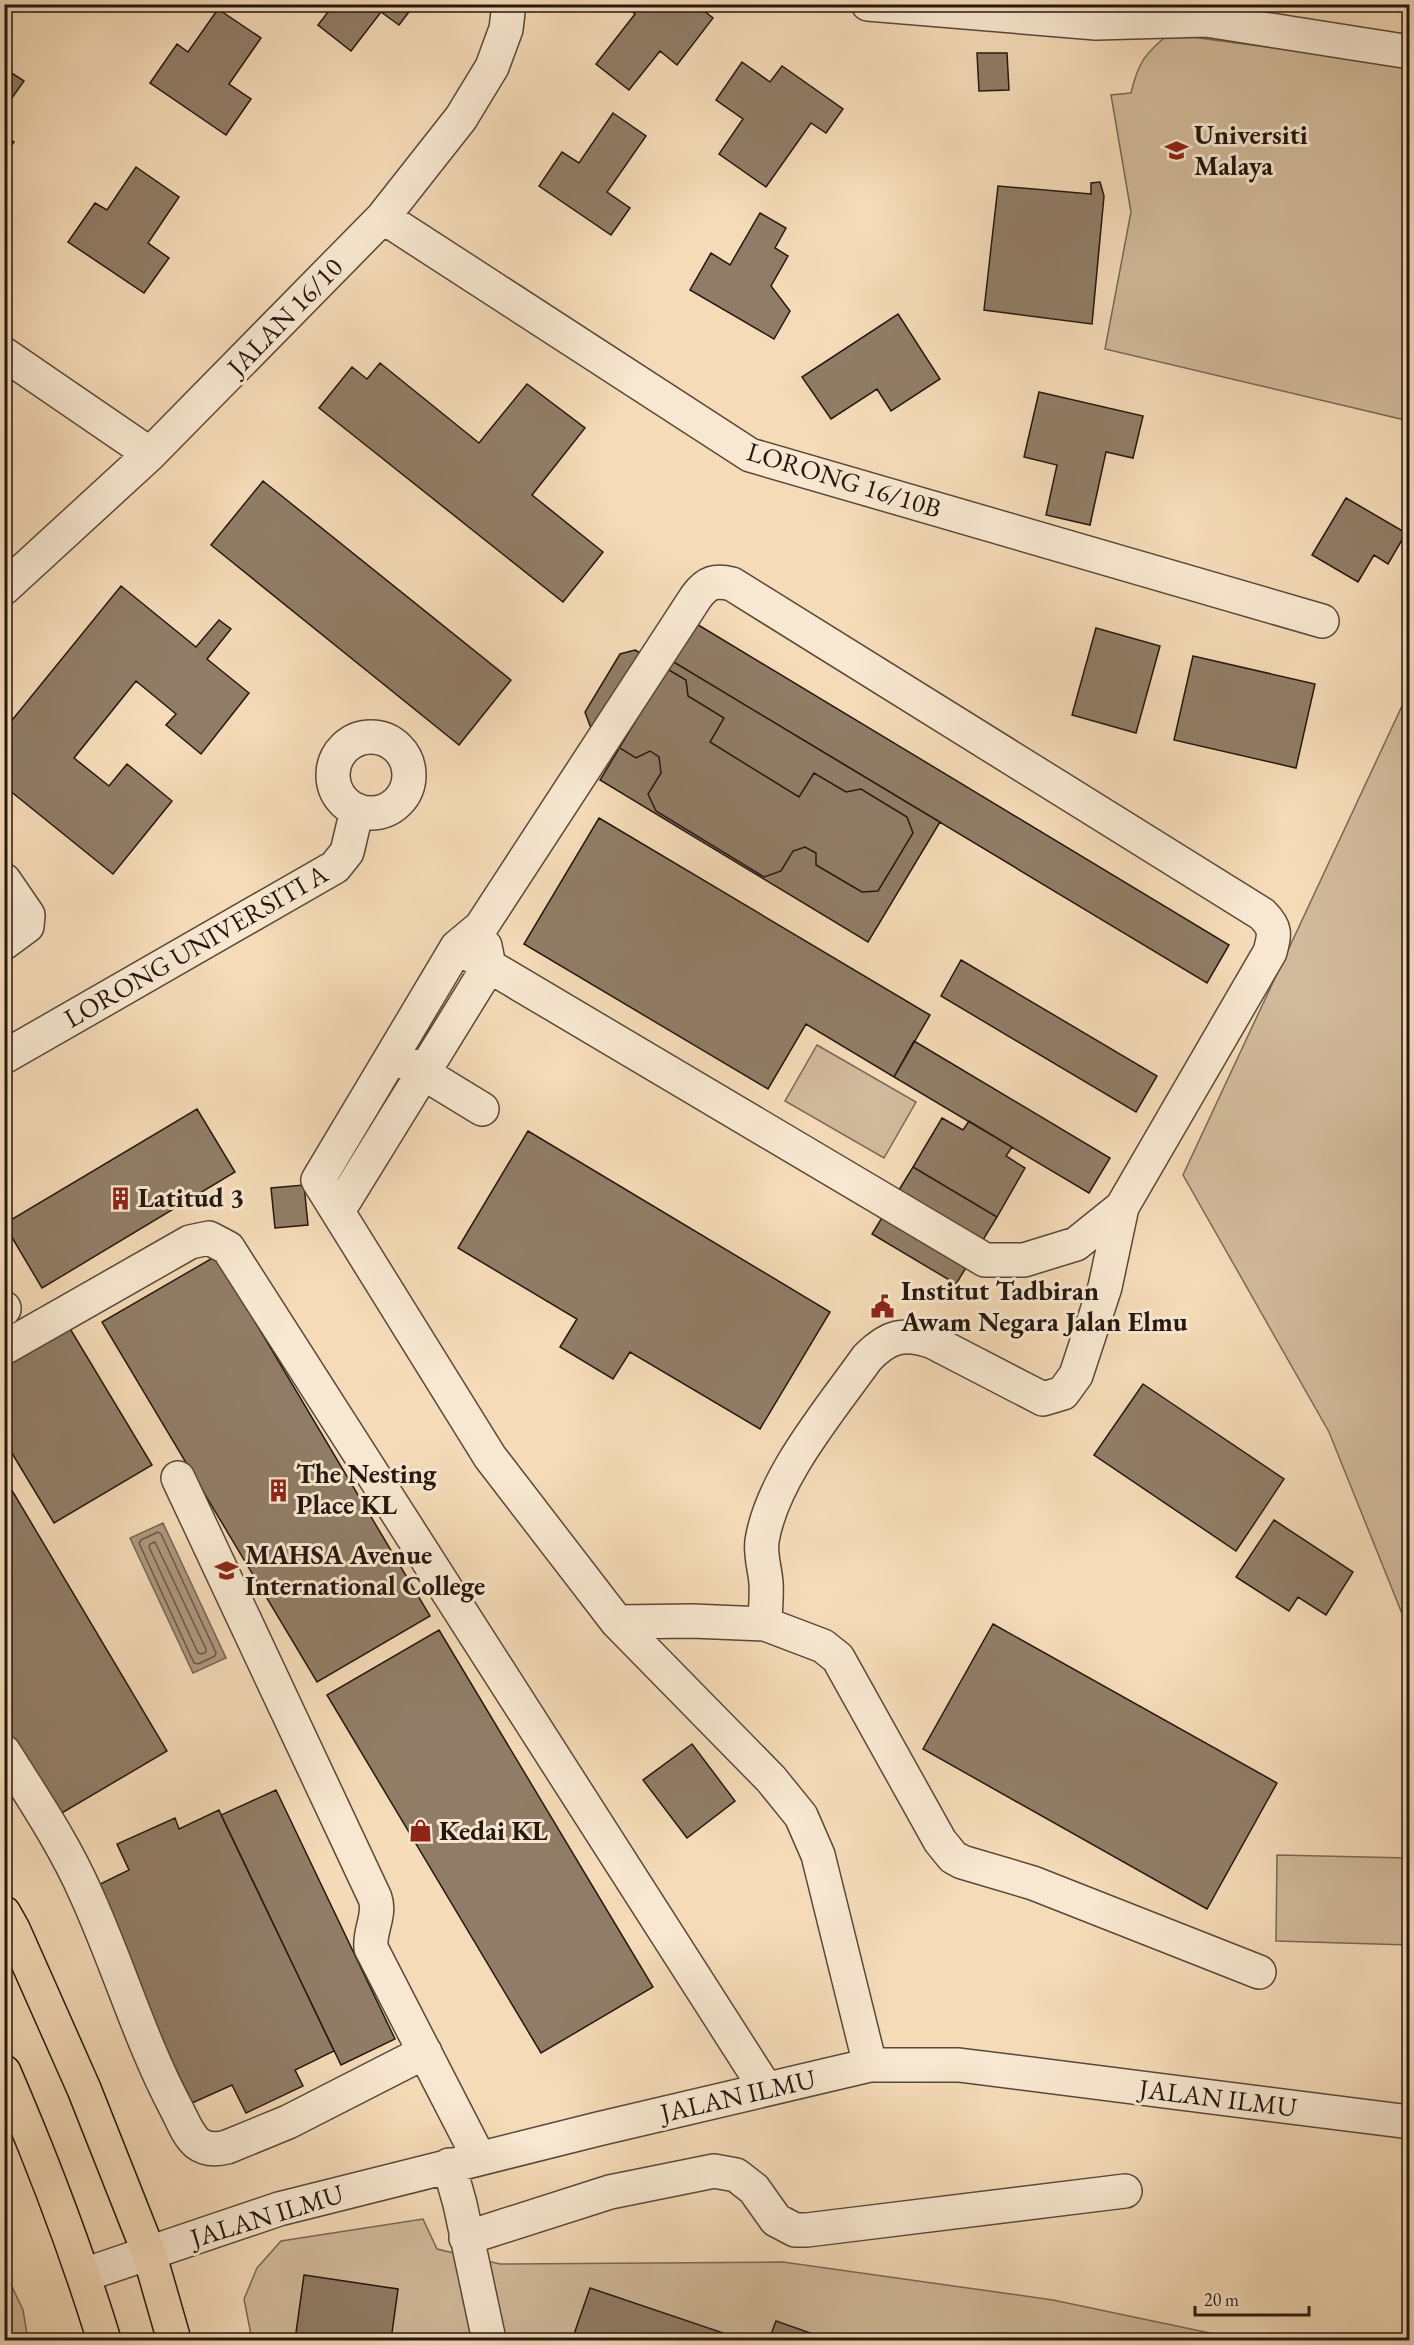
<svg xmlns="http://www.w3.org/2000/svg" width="1414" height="2345" font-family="'EB Garamond',serif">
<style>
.green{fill:#d1ba9b;stroke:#7a6855;stroke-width:1.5}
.water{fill:#ae987f;stroke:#776452;stroke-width:1.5}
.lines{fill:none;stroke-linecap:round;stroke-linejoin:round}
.shore{stroke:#695847;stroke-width:1.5}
.building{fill:#917d67;stroke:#24170f;stroke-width:1.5}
.minor-casing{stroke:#584839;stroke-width:36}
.major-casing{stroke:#24170f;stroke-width:36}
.minor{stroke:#f8e8d1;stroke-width:33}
.major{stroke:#f5dbb8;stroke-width:33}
.labels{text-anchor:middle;stroke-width:6;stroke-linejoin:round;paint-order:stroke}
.poi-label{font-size:27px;font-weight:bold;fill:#24170f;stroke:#f8e8d1;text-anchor:start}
.street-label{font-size:27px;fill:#24170f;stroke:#f8e8d1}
</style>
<rect width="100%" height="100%" fill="#f5dbb8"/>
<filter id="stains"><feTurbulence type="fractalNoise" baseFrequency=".00333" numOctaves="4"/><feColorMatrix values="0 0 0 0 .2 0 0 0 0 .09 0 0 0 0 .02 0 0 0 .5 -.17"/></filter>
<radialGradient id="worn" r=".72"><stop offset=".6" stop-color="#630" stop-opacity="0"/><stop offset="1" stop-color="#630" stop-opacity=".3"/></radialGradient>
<path class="green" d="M1169 34 1409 66V421L1105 349 1131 212 1111 95 1131 93C1138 63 1145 53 1169 34Z
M1409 691V1631L1329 1432 1183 1175Z
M817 1045 916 1102 884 1158 785 1101Z
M1277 1855 1409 1858V1945L1276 1941Z
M423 2219 437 2249 500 2264 783 2262 1053 2300 1243 2340H252L244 2299 257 2268 281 2241Z
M5 2272 23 2310 28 2340H5Z"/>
<path class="water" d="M163 1523 226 1658 193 1673 130 1538Z"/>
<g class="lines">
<path class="shore" d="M158 1532 161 1534 216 1653 215 1656 198 1664 194 1663 139 1543 141 1540Z
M155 1542 206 1649V1652L202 1654 198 1653 149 1547 150 1544Z"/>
</g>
<path class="building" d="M334 4H415L399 25 381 12 351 51 318 25Z
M623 4H695L713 18 677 65 660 51 629 90 596 64 635 14Z
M218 9 261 38 229 84 251 99 226 135 150 83 177 44 188 52Z
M977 53H1007L1009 90 979 91Z
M742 62 770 82 782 66 843 109 826 133 811 123 766 187 719 154 743 119 716 100Z
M4 68 24 81 4 109Z
M613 113 646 136 607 192 630 208 611 235 539 186 562 152 579 163Z
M4 136 14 142 4 156Z
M136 167 179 197 148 243 169 258 144 293 68 242 95 203 107 210Z
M1100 182 1104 196 1092 324 984 310 998 186 1091 194V183Z
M760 213 786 228 775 248 788 256 771 286 790 311 774 339 690 290 711 253 730 265Z
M898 314 940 379 891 411 877 389 831 419 802 377Z
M380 363 479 443 527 384 585 428 532 495 603 552 563 602 319 408 352 367 367 379Z
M1039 392 1143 416 1133 458 1106 452 1090 525 1046 515 1057 465 1024 457Z
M263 481 511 680 459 745 211 545Z
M1346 498 1406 533 1388 564 1374 555 1358 582 1312 555Z
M121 586 196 647 219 620 231 629 207 659 249 693 201 754 166 725 176 714 136 681 74 758 109 786 127 764 172 801 113 874 4 786V730Z
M695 623 1229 945 1207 983 672 661Z
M1096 628 1160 646 1136 733 1072 715Z
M635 650 686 680 688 696 724 718 710 742 799 797 814 773 846 792 861 789 907 817 913 833 878 891 862 892 816 865V853L805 847 793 851 781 871 764 877 656 811 648 794 661 773 659 757 650 751 636 758 592 731 585 712 620 654Z
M1193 656 1315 684 1296 768 1174 740Z
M672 661 940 822 868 942 600 780Z
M599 818 930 1015 894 1077 806 1024 768 1089 524 944Z
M961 960 1157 1076 1136 1112 941 996Z
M914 1041 1110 1158 1089 1193 894 1077Z
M197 1109 235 1172 42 1288 4 1224Z
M942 1118 963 1130 969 1121 1012 1147 1006 1156 1025 1168 997 1217 913 1167Z
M528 1131 830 1312 760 1429 630 1352 613 1379 560 1347 577 1319 458 1248Z
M913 1167 997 1217 956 1284 872 1234Z
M304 1185 308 1225 275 1228 271 1188Z
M216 1256 430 1616 317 1682 102 1322Z
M69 1327 152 1465 54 1523 4 1440V1365Z
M1143 1384 1284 1479 1236 1551 1094 1455Z
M4 1477 167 1751 55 1817 4 1732Z
M1274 1520 1353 1572 1326 1615 1298 1597 1289 1611 1236 1577Z
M993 1624 1277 1783 1207 1909 923 1749Z
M439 1630 653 1987 541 2053 327 1695Z
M692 1744 735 1801 687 1838 643 1780Z
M276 1790 395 2039 341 2065 221 1815Z
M219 1810 334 2051 295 2070 303 2086 246 2113 232 2085 192 2103 90 1889 129 1870 117 1844 175 1818 179 1829Z
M304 2275 398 2289 391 2340H295Z
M590 2288 729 2335 728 2340H572Z
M776 2321 830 2340H769Z"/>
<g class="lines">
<defs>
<path id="minor" d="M868 4 1096 23 1206 20 1410 52
M383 217 750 455 1322 621
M4 354 150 454
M4 588 150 454 383 217 461 118 492 67 506 29 509 4
M333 775a38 38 0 1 1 76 0a38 38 0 1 1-76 0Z
M4 880 28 915 27 926 4 943
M457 947 985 1260H1024L1076 1244 1122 1207
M4 1057 335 867 347 852 357 810
M405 1062 482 1109
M338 1211 489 966 485 946
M4 1308V1309
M4 1348 190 1242 209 1238 228 1248 766 2089
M178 1478 375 1898C381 1915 369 1930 371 1948L479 2158
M617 1622 692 1621 765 1624C765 1611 767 1596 766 1583 765 1569 760 1555 762 1541 772 1478 830 1410 867 1358 888 1336 904 1332 933 1342L1043 1399 1063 1393 1076 1375 1105 1287 1122 1207 1270 952C1275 933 1276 928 1262 914L732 584C715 580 707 582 696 597L481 927 457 947 318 1180 490 1457 617 1622 771 1779 801 1816 818 1855 870 2065
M765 1624 823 1646 838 1658 940 1841 953 1857 962 1862 1033 1883 1259 1972
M4 1752C33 1798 64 1844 86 1894 118 1964 140 2040 176 2108 182 2119 187 2134 197 2143 206 2150 216 2150 227 2147L288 2122 425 2052
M449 2165 460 2204 489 2340
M466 2238 610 2192 714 2171 736 2175 754 2189 776 2220 795 2230H807L1125 2191
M84 2275 279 2209 598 2129 870 2065H959L1410 2122"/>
<path id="major" d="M4 1913 13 1929 84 2089 149 2253 174 2340
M4 2072C42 2160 76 2249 104 2340"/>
</defs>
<use href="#minor" class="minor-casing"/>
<use href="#major" class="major-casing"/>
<use href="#minor" class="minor"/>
<use href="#major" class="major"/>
</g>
<defs>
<symbol id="university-bare" viewBox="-9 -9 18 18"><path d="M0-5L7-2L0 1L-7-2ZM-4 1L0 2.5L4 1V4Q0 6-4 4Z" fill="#8f2418" stroke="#f8e8d1" stroke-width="2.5" paint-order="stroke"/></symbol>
<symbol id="building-bare" viewBox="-9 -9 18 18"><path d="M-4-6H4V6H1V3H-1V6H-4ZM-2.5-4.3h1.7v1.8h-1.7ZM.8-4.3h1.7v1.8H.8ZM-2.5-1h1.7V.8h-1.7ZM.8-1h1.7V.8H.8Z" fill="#8f2418" stroke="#f8e8d1" stroke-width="2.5" paint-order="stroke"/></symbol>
<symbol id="civic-bare" viewBox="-9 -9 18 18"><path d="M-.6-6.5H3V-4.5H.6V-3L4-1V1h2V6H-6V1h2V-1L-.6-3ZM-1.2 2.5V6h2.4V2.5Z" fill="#8f2418" stroke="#f8e8d1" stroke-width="2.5" paint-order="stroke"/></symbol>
<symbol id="shop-bare" viewBox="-9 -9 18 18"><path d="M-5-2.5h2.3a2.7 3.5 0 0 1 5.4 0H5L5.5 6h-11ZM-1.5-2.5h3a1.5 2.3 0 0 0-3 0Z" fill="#8f2418" stroke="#f8e8d1" stroke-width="2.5" paint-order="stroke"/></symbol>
</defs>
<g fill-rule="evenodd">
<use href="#university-bare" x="1160" y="134" width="33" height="33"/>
<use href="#building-bare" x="104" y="1182" width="33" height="33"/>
<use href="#civic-bare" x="866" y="1290" width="33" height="33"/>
<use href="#building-bare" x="262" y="1474" width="33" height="33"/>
<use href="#university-bare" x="210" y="1554" width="33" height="33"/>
<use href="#shop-bare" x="404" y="1814" width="33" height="33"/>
</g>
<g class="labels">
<g class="poi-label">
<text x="1194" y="144">Universiti<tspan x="1194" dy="31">Malaya</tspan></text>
<text x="138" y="1207">Latitud 3</text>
<text x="901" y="1300">Institut Tadbiran<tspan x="901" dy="31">Awam Negara Jalan Elmu</tspan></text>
<text x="296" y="1483">The Nesting<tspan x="296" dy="31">Place KL</tspan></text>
<text x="245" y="1564">MAHSA Avenue<tspan x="245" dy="31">International College</tspan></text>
<text x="439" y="1840">Kedai KL</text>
</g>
<g class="street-label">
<text transform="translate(285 317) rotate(-46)" y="9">JALAN 16/10</text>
<text transform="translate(844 480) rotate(17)" y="9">LORONG 16/10B</text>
<text transform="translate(196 946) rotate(-30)" y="9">LORONG UNIVERSITI A</text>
<text transform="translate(738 2096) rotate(-13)" y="9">JALAN ILMU</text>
<text transform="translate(1218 2098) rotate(7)" y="9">JALAN ILMU</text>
<text transform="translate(267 2216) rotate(-17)" y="9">JALAN ILMU</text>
</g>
</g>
<rect width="1414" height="2345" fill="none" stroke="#f5dbb8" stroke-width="24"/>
<rect x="6" y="6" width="1402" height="2333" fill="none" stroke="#24170f" stroke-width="3"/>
<rect x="12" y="12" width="1390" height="2321" fill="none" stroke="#24170f" stroke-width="1.5"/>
<path d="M1195 2306v9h114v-9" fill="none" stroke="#24170f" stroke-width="3"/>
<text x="1204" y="2306" font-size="18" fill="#24170f" stroke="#f8e8d1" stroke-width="4.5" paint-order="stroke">20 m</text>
<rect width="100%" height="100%" filter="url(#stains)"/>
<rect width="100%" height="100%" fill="url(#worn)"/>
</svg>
